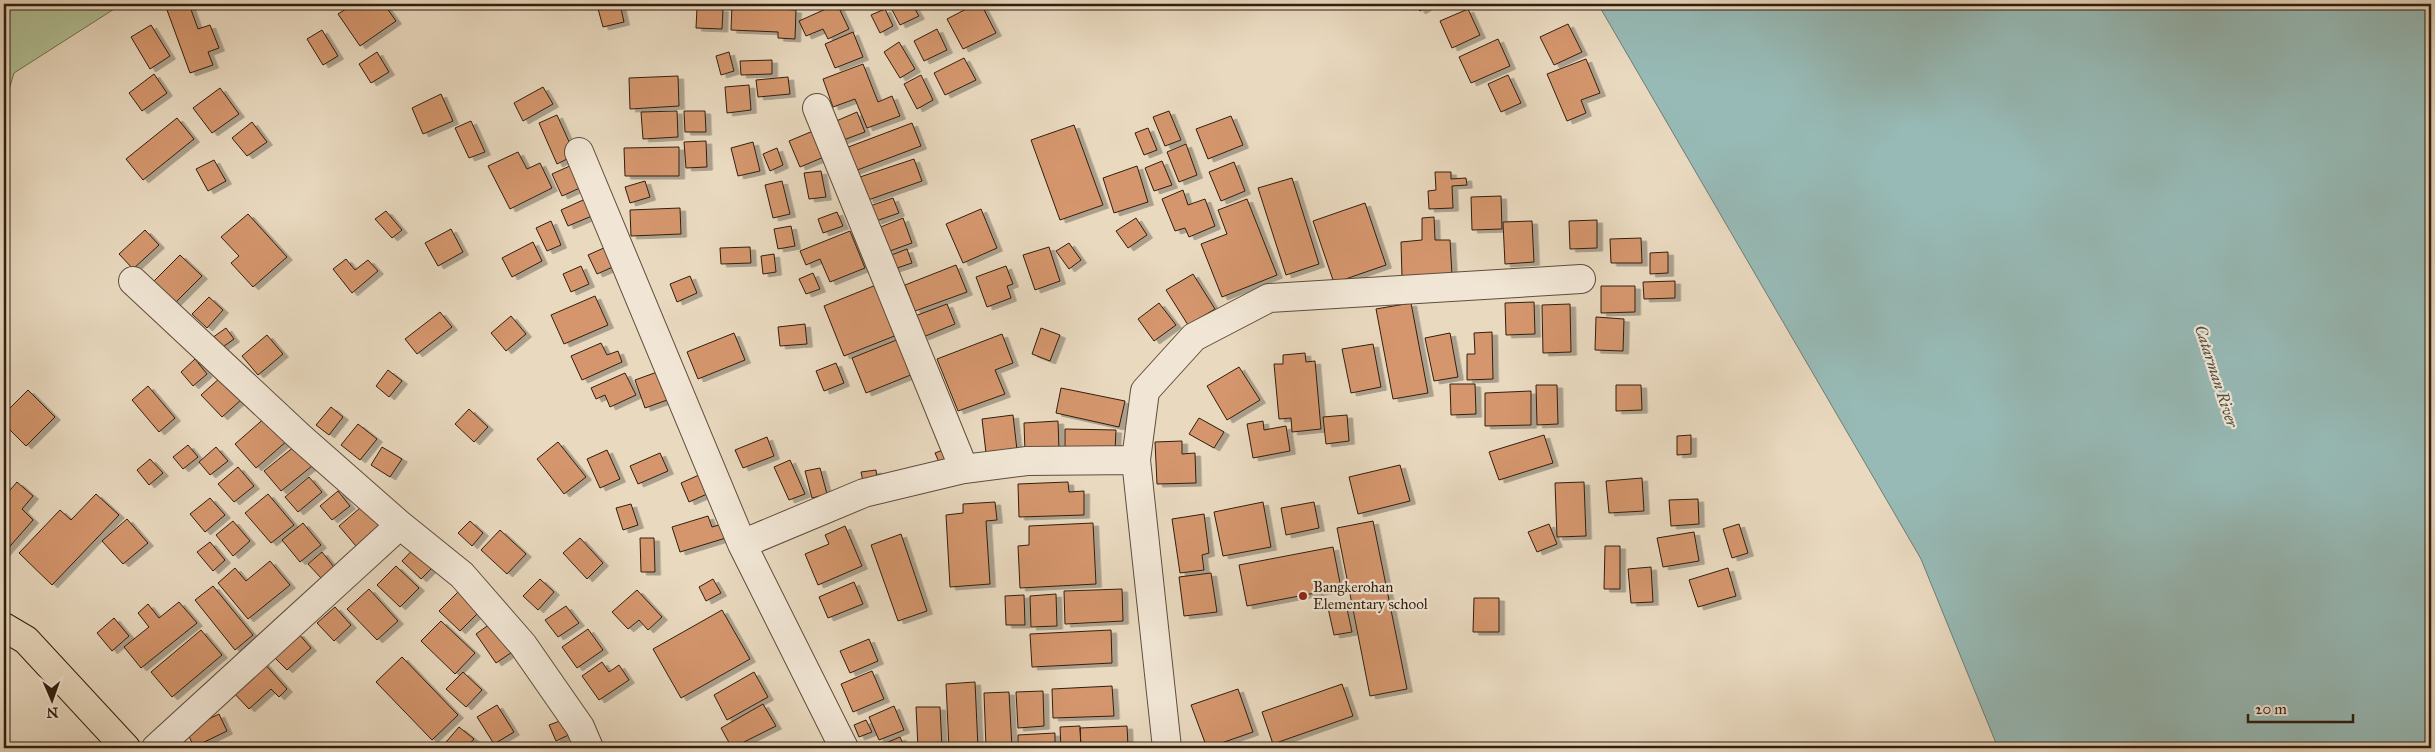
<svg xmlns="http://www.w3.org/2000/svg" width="2435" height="752" font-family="'IM FELL Great Primer',serif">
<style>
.green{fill:#b1c096;stroke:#716f52}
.water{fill:#97bab6;stroke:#6e7c73}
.building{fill:#d5966d;stroke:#311e0f;filter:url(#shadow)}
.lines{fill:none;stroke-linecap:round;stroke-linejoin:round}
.minor-casing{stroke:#5f4d3b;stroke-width:30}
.major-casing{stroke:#311e0f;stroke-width:30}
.minor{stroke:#f1e6d5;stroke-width:28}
.major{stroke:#e9d9bf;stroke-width:28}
.poi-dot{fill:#8f2418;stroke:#f1e6d5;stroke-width:2}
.labels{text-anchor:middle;stroke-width:4.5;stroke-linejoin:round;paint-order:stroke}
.poi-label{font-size:15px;fill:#311e0f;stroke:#f1e6d5;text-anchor:start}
.water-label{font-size:16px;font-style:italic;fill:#504d41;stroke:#f1e6d5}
</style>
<defs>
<filter id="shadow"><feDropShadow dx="5.5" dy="3" stdDeviation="0" flood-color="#0004"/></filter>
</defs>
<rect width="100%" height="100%" fill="#e9d9bf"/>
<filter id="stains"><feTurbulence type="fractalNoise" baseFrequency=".004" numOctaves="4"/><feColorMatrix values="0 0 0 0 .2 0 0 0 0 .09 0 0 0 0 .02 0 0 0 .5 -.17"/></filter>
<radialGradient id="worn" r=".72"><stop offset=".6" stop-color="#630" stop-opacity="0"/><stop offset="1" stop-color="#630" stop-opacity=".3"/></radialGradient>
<path class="green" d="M4 4H122L14 73 4 106Z"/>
<path class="water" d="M1598 4H2431V748H1998L1921 559Z"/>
<path class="building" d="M184 4H189L198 29 210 25 219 48 208 52 213 65 190 73 167 10Z
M354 4H384L396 21 360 46 338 14Z
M604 4H620L624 22 603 27 597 5Z
M732 4H779V9L796 10 795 39 778 38V32L731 30Z
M837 4 849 29 828 39 823 29 806 36 799 21Z
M894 4H912L919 16 900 25 890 6Z
M976 4H981L996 33 963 49 947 19Z
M1415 4H1431L1420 11Z
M697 8 723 9 722 29 696 28Z
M885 9 893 26 880 33 871 15Z
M1468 9 1480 35 1452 48 1440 21Z
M1568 24 1582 52 1554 65 1540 37Z
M151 25 170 56 150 69 131 37Z
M937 29 947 50 924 61 914 41Z
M322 30 338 56 323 65 307 39Z
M853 32 863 57 835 68 825 44Z
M1498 39 1510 66 1471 83 1459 57Z
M899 42 915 69 900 78 884 52Z
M377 52 389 72 371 83 359 64Z
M729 52 734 71 721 75 716 56Z
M964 58 976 80 945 95 934 73Z
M1586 59 1600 93 1581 100 1586 113 1567 121 1547 74Z
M772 60V74L741 75 740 61Z
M863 64 878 102 892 96 900 116 867 128 855 99 833 107 823 79Z
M154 74 167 93 142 111 129 93Z
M921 75 933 100 917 109 904 84Z
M1508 75 1521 103 1501 112 1488 84Z
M678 76 679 106 630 109 629 78Z
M788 77 790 94 758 97 756 80Z
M749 85 751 110 727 113 725 87Z
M543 87 553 104 523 121 514 103Z
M220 88 239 114 212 133 193 108Z
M441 94 453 121 423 134 412 108Z
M677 111 678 137 643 139 641 112Z
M684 111H705L706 132H685Z
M1169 111 1181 140 1165 146 1153 117Z
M857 112 865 132 841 141 834 122Z
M557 115 575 155 557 164 539 123Z
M1231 116 1243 145 1208 159 1196 129Z
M177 118 194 139 143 180 126 159Z
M471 121 485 152 469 158 455 128Z
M252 122 267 142 247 156 232 138Z
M912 123 921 146 852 172 843 149Z
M1074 125 1103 205 1060 220 1031 140Z
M1148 128 1157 150 1144 155 1135 133Z
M813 131 824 157 800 167 789 141Z
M706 141 707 167 686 168 684 142Z
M753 142 760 171 738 176 731 148Z
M1186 144 1197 175 1179 182 1167 152Z
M679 147V176H625L624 148Z
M777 148 783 165 770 171 763 154Z
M518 152 527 169 540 163 552 188 510 209 488 166Z
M914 159 922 181 868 200 860 177Z
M214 160 226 181 208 191 196 169Z
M1162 161 1172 185 1154 191 1145 168Z
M1234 162 1245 191 1221 201 1209 172Z
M572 165 582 187 562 196 552 174Z
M1137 166 1148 202 1114 213 1103 178Z
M821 171 826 197 809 199 804 173Z
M1435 172H1451V179L1466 178 1467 185 1452 186 1453 208 1429 209 1428 191 1436 190Z
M1292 178 1319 264 1286 275 1258 188Z
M645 181 650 197 630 203 625 187Z
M782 181 790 214 773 218 765 185Z
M1183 190 1188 205 1205 199 1215 226 1189 237 1185 228 1175 231 1162 199Z
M592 196 599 213 568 226 561 210Z
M1501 196 1502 229 1472 230 1471 197Z
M893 198 899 213 876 221 870 206Z
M1247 199 1277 275 1222 297 1201 244 1227 234 1218 210Z
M1365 203 1386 265 1334 283 1313 221Z
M680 208 681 234 631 236 630 210Z
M981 209 997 248 963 263 946 224Z
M386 211 402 230 392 238 375 219Z
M837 212 843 226 823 233 818 219Z
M248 214 287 257 253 287 231 263 239 256 221 237Z
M1434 217 1435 240H1450L1452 275 1402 277 1401 242 1422 240V218Z
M903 218 912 243 887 252 878 228Z
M1136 218 1147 235 1128 248 1116 231Z
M1597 220V248L1570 249 1569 221Z
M551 221 561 245 547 251 536 228Z
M1532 221 1534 262 1505 264 1503 222Z
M791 226 795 246 778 249 774 229Z
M451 229 463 252 438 266 425 243Z
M145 230 159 245 133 269 119 254Z
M850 231 865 268 830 282 820 259 806 265 800 251Z
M1641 238 1642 263H1611L1610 239Z
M533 242 542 261 512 277 502 258Z
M1069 243 1081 260 1069 269 1056 251Z
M606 247 615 266 597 274 588 255Z
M750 247 751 263 721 264 720 248Z
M1049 247 1060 281 1035 290 1023 255Z
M907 249 912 263 894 269 889 256Z
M1668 252V273L1650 274V253Z
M774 254 776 272 763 274 761 256Z
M180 255 202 276 175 303 153 282Z
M346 259 355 270 368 260 378 271 352 293 333 269Z
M956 265 967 292 915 311 905 285Z
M581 266 589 284 571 292 563 274Z
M1006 266 1013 284 1007 286 1011 298 987 307 976 277Z
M813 273 820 289 806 294 799 279Z
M1193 274 1215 309 1188 325 1166 290Z
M690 276 697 293 677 302 670 284Z
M1675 281V298L1644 299 1643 282Z
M876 285 897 335 844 356 824 306Z
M1601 286H1635V312L1601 313Z
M595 296 608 325 564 344 551 315Z
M209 297 223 310 207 328 192 314Z
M1534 302 1535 334 1506 335 1505 303Z
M1159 303 1176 325 1154 341 1138 319Z
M1411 303 1428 393 1393 399 1376 309Z
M947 304 955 324 923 337 915 316Z
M1570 304 1571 352 1543 353 1542 305Z
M440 312 452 327 417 354 405 339Z
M511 316 526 334 506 351 491 333Z
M1596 317 1624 319 1623 351 1595 350Z
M805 324 807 344 780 346 778 327Z
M226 328 234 339 220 349 212 338Z
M1041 328 1060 335 1050 361 1032 354Z
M1492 332 1493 379 1467 380V354H1475L1474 333Z
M734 333 745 360 698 379 687 352Z
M1450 333 1458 377 1434 381 1425 338Z
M1002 334 1013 363 995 370 1005 394 958 411 937 359Z
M267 335 283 354 258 375 242 356Z
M899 339 913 374 866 393 852 358Z
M601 343 607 355 618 351 622 362 582 380 571 356Z
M1373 344 1381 387 1351 393 1342 349Z
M1305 353 1306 362 1315 361 1321 429 1292 432 1291 418 1279 419 1274 364H1283V355Z
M195 359 207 374 193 386 181 372Z
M836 363 844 383 824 391 816 371Z
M1239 367 1260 400 1227 420 1207 386Z
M388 370 402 381 389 397 376 386Z
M660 371 670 399 645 408 635 380Z
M625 373 636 395 610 407 605 395 596 399 591 388Z
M221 377 242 399 222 417 201 395Z
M1450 384H1475L1476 414 1451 415Z
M1536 385H1557L1558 424 1537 425Z
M1616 385H1641L1642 410 1616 411Z
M148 386 175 418 159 432 132 400Z
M1061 388 1125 401 1119 427 1056 413Z
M28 390 55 417 26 446 4 424V414Z
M1531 391V425L1485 426V393Z
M331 407 343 417 329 435 316 425Z
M469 409 488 427 474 442 455 424Z
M1013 415 1017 450 986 453 982 419Z
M1347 415 1349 441 1326 444 1323 417Z
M267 416 288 440 256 468 235 444Z
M1199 418 1224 432 1214 448 1189 434Z
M1058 421 1059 450 1025 452 1024 423Z
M1263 421 1264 430 1286 426 1290 451 1253 458 1247 424Z
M358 424 377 439 360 460 341 445Z
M1065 429 1116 430 1115 451H1065Z
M1544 435 1553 463 1499 480 1489 452Z
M1691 435V454L1677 455V436Z
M767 437 774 456 743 468 735 450Z
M1182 441V454L1195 453 1196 483 1157 484 1155 442Z
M558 442 586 477 564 494 537 459Z
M188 445 198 457 183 469 173 457Z
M295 446 312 466 281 491 264 471Z
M216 447 228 461 210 475 199 462Z
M382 447 402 459 390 477 371 465Z
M607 450 620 479 600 488 587 459Z
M943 450 947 458 939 462 935 453Z
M660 453 668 471 638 484 630 466Z
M150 459 163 473 149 485 137 470Z
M790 460 805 494 789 500 774 467Z
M1400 465 1410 501 1358 514 1349 477Z
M238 467 254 486 234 502 218 484Z
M820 468 827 494 812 498 805 471Z
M876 470 877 479 863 481 861 472Z
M708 471 716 490 689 502 681 483Z
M309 477 322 492 298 512 285 497Z
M1642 478 1644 511 1609 513 1606 481Z
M17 482 33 496 22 509 33 520 4 553V497Z
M1068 482 1069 492 1084 491V515L1019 517 1018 484Z
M1584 482 1586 536 1557 537 1555 483Z
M338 491 350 506 332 520 320 506Z
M96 494 119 515 52 585 19 553 60 510 71 520Z
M268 494 294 525 271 543 245 513Z
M210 498 225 515 205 532 190 514Z
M1698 499 1699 524 1671 526 1669 500Z
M995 502 997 520 986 521 990 584 950 587 946 515 963 513V504Z
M1263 502 1271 547 1223 556 1214 512Z
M1314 502 1319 528 1286 535 1281 508Z
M631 504 638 525 623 530 616 508Z
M375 507 387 521 356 546 339 526 360 508 366 514Z
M1204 514 1209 553 1202 555 1204 570 1180 573 1172 519Z
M708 516 712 527 725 523 729 537 680 552 672 527Z
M127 519 148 543 123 564 102 541Z
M233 521 250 541 233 556 216 535Z
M470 521 483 533 472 546 458 533Z
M1373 521 1407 689 1370 696 1337 528Z
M303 523 321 545 300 562 282 540Z
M1093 523 1096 584 1020 588 1018 546 1029 545V526Z
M1549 524 1557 544 1537 552 1528 532Z
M1739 524 1748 553 1732 558 1723 529Z
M845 526 862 566 818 585 805 554 829 544 825 535Z
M500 530 526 554 507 574 481 550Z
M1694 532 1699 561 1663 567 1657 538Z
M901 534 927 611 898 621 871 545Z
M580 538 603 563 587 579 563 553Z
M640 538H654L655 572H641Z
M210 542 225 560 213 571 197 552Z
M420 542 440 560 421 579 402 561Z
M1605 546H1620V589H1604Z
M1333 547 1341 588 1247 606 1239 565Z
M322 552 334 567 321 578 308 564Z
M270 561 290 585 248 619 218 583 235 568 246 581Z
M396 566 419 588 400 607 377 585Z
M1651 567 1653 602 1631 603 1628 569Z
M1728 568 1736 596 1698 607 1689 580Z
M1211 573 1217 612 1184 616 1179 577Z
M540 579 554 592 538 610 523 596Z
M713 579 721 593 706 601 699 587Z
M854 582 863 604 828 618 819 597Z
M213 586 253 635 235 650 195 600Z
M463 587 484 607 460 631 439 611Z
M369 589 398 621 377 640 347 609Z
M1122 589 1123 621 1065 624 1064 591Z
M637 590 662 617 648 630 639 620 628 629 612 612Z
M1056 594 1057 626 1031 627 1030 596Z
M1024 595 1025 625H1006L1005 596Z
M1474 598H1499V632H1473Z
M179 602 197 623 141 668 124 647 149 627 138 613 148 604 159 618Z
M1346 604 1352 632 1334 635 1328 608Z
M566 606 579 623 558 637 545 620Z
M335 607 351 625 334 641 317 623Z
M722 610 750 659 681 698 653 649Z
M114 618 129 636 112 651 97 633Z
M497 619 518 648 496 663 476 634Z
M441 621 475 653 455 674 421 641Z
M588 629 603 650 577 668 562 647Z
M201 630 222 655 172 697 151 672Z
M1111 630 1112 663 1032 667 1030 634Z
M298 633 311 648 287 670 273 656Z
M869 639 878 661 850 673 840 651Z
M402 657 458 715 432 740 376 682Z
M263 662 287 689 279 697 271 689 249 709 232 691Z
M602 662 609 672 619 665 629 680 599 700 582 676Z
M872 671 884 699 853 712 841 684Z
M463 672 482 690 466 707 446 689Z
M754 672 768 697 727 720 714 695Z
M975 682 978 748H949L946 684Z
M1342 684 1353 716 1273 744 1262 712Z
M1112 686 1114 716 1053 718 1052 689Z
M1238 689 1253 732 1207 748 1191 705Z
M1043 691 1044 726 1018 728 1016 692Z
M1009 692 1012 748H986L984 693Z
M763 704 776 726 732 748 721 728Z
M497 705 514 732 494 744 477 717Z
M894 706 904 730 879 740 869 717Z
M916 707H940L942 748H918Z
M219 714 227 731 194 747 186 730Z
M571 717 577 731 556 741 549 725Z
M866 720 872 732 859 737 854 725Z
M1080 726 1081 748H1061L1060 727Z
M1127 726 1128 746 1081 748 1080 728Z
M459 727 474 739 465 748H441Z
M1055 733V748H1018V735Z
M900 737 905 748H874Z"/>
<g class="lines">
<defs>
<path id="minor" d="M817 108 964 469
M579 152 742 544 844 748
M133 281 300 437 400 525
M742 544 864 493 964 469 1027 461 1136 460
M156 748 400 525 462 575 523 645 580 727 589 748
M1167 748 1136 460 1145 391 1194 337 1269 298 1581 279"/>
<path id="major" d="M4 627 26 640 126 748"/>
</defs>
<use href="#minor" class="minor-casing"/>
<use href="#major" class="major-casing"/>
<use href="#minor" class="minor"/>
<use href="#major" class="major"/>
</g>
<circle class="poi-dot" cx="1303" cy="596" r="5"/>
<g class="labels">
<g class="poi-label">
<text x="1313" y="592">Bangkerohan<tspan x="1313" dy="17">Elementary school</tspan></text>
</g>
<g class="water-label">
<text transform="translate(2217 376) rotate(72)" y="6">Catarman River</text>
</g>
</g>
<rect width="2435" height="752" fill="none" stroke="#e9d9bf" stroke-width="20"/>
<rect x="5" y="5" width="2425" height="742" fill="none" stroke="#311e0f" stroke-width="2.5"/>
<rect x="10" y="10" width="2415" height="732" fill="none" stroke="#311e0f"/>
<g transform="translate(52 700) rotate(178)" stroke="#f1e6d5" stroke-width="4" paint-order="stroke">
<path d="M0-4L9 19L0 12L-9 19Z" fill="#311e0f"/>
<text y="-8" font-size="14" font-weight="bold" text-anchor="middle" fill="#311e0f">N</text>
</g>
<path d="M2248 714v8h105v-8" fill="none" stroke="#311e0f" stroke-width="2.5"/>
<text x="2255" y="714" font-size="15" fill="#311e0f" stroke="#f1e6d5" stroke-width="4" paint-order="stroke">20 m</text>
<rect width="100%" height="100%" filter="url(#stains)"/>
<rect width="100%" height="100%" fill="url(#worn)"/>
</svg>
